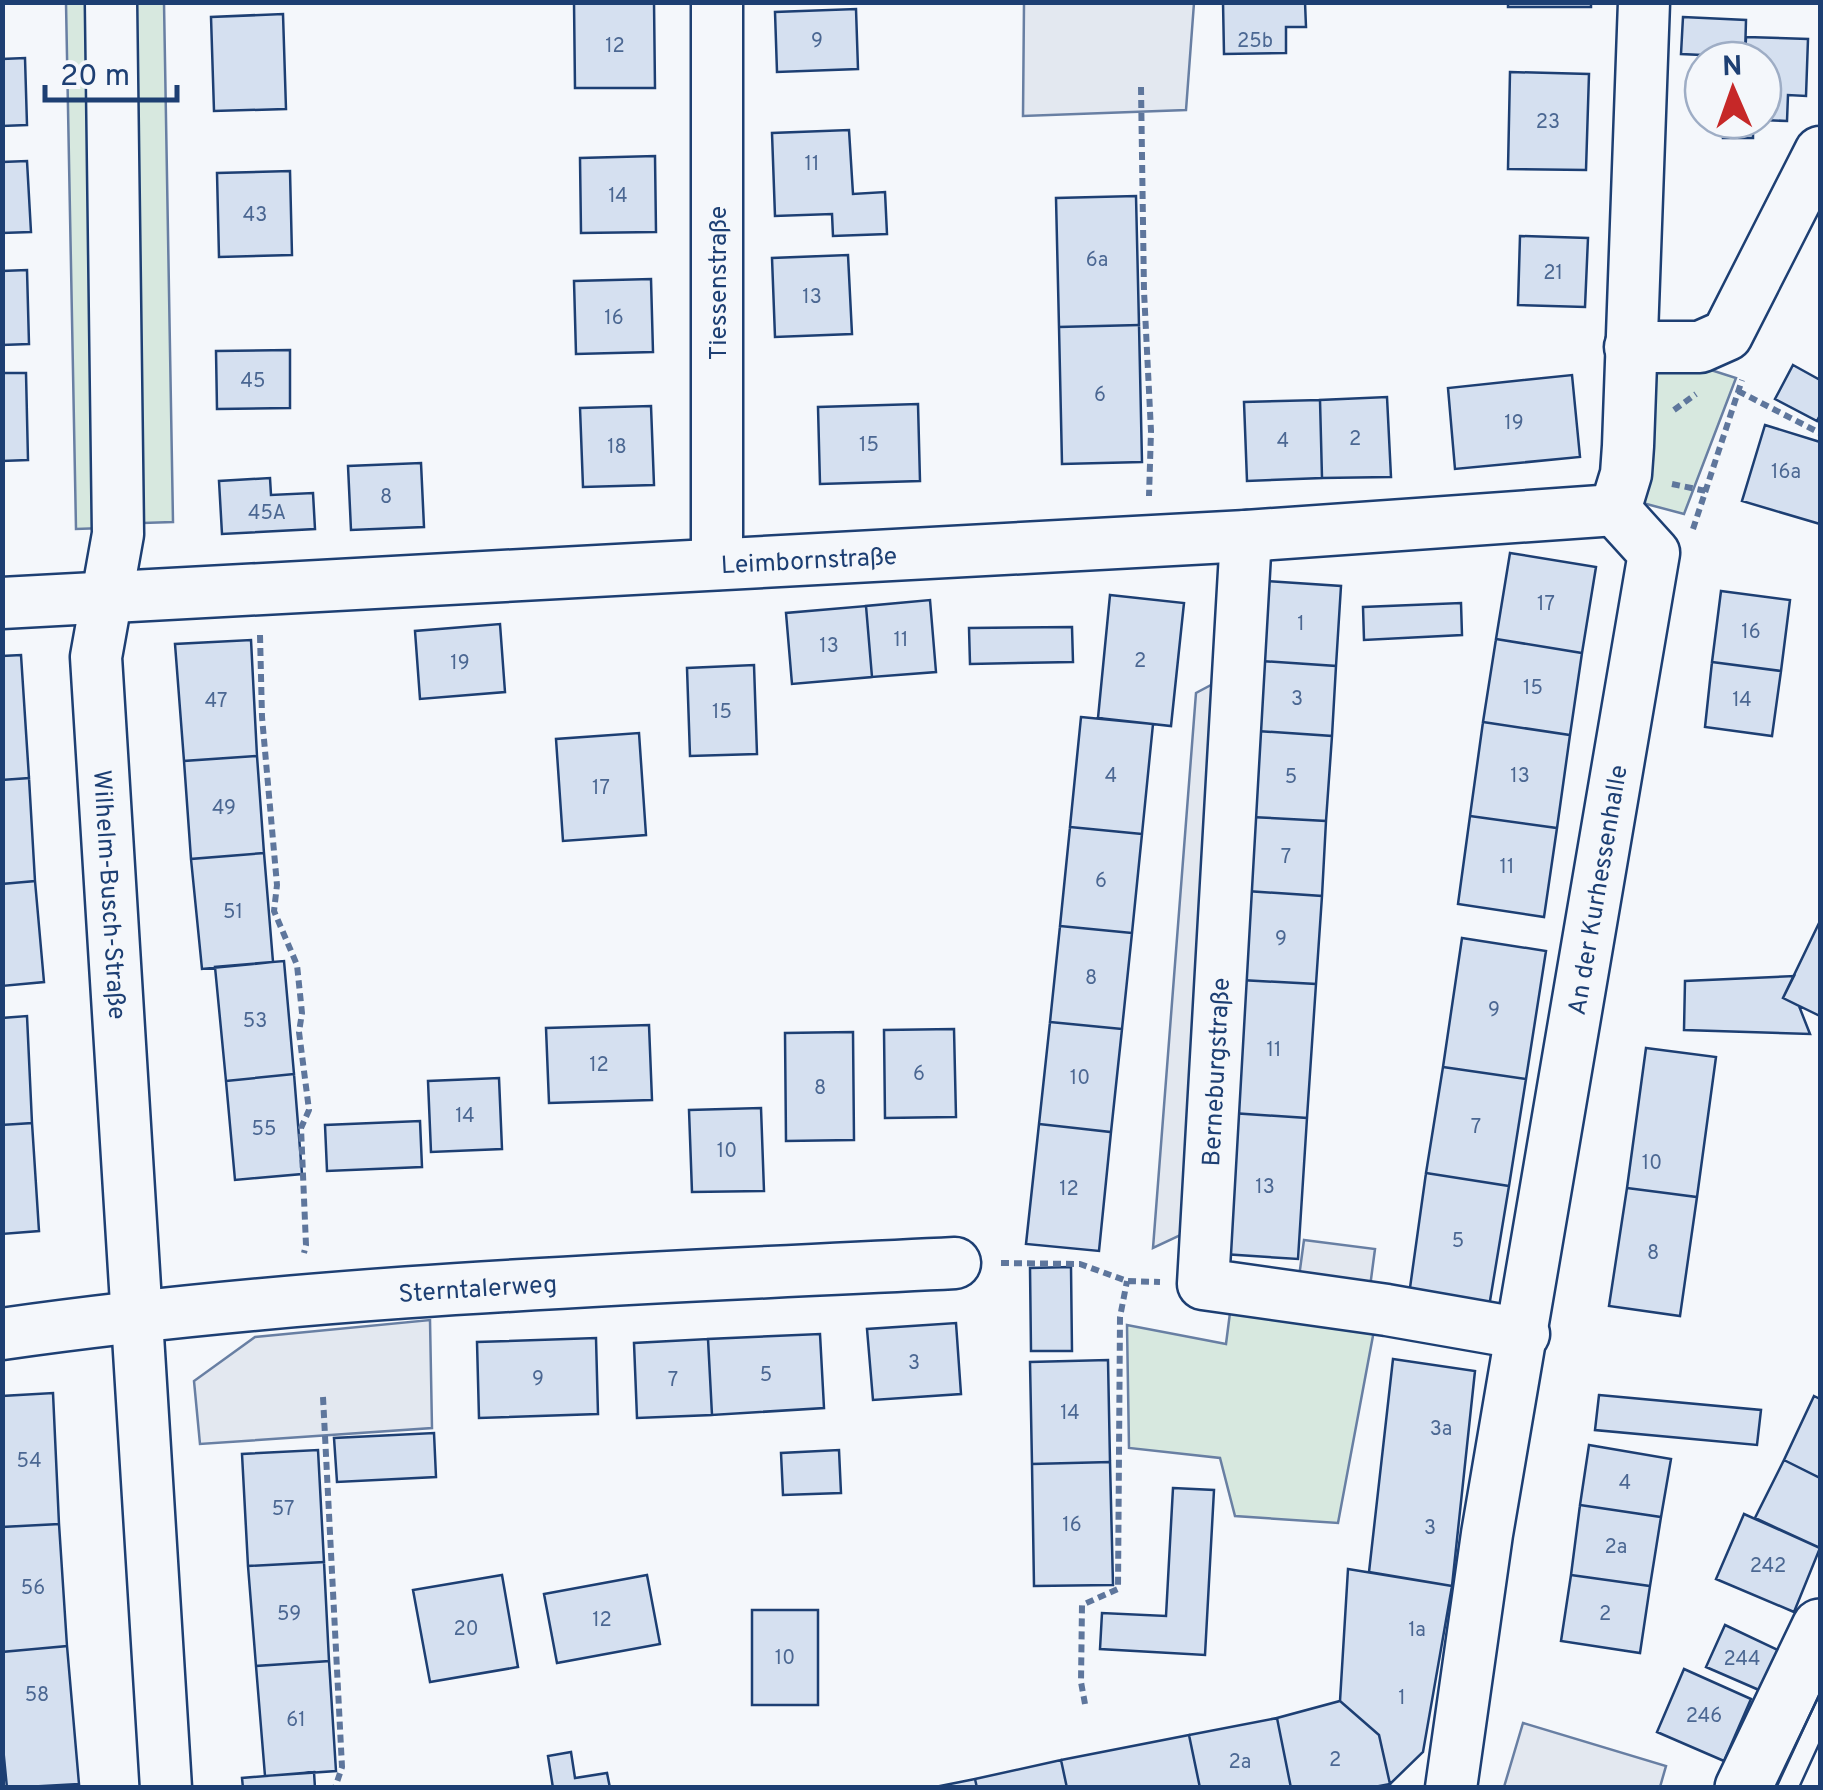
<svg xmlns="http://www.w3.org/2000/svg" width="1823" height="1790" font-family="Overpass,sans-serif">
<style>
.green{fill:#d7e8df;stroke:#687fa3;stroke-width:2.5}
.parking{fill:#e3e8f0;stroke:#687fa3;stroke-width:2.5}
.building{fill:#d5e0f0;stroke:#1d3f73;stroke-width:2.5}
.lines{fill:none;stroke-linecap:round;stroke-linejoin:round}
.minor-casing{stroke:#1d3f73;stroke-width:55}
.major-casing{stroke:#1d3f73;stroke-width:60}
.path{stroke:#5e769c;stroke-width:6;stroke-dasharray:8 5;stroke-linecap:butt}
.minor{stroke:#f4f7fb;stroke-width:50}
.major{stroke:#f4f7fb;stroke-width:55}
.tram{stroke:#1d3f73;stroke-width:2.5}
.labels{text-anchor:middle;stroke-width:8;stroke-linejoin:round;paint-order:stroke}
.number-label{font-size:20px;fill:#4b6792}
.street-label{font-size:25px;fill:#1d3f73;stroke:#f4f7fb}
</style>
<rect width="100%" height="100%" fill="#f4f7fb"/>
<path class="green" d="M66 3H93L104 528 76 529Z
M135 3H164L173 522 143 523Z
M1689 363 1736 378 1684 514 1639 502 1653 376 1667 366Z
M1231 1305 1375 1325 1338 1523 1235 1516 1220 1458 1129 1448 1127 1325 1226 1344Z"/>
<path class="parking" d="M1024 3H1194L1186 110 1023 116Z
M1230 675 1185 1233 1153 1248 1196 693Z
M1304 1240 1375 1249 1370 1287 1299 1277Z
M430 1320 432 1428 200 1444 194 1381 255 1337Z
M1523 1723 1666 1766 1660 1787H1504Z"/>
<path class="building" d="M574 2H654L655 88H575Z
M1223 2H1305L1306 27H1286V53L1224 54Z
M1508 2H1591V7H1508Z
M856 9 858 69 777 72 775 12Z
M283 14 286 109 214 111 211 17Z
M1683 17 1746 20 1745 57 1681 54Z
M1746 37 1808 39 1806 96 1788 95 1787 121 1763 120V60H1745Z
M25 58 27 125 2 126V59Z
M1510 72 1589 74 1586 170 1508 169Z
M1724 120H1753V138H1723Z
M849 130 853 194 885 192 887 234 833 236 832 214 775 216 772 133Z
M655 156 656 232 581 233 580 158Z
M27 161 31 232 2 233V162Z
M290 171 292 255 219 257 217 173Z
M1136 196 1139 325 1059 327 1056 198Z
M1520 236 1588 238 1585 307 1518 305Z
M848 255 852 334 775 337 772 258Z
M27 270 29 344 2 345V271Z
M651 279 653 352 576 354 574 281Z
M1139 325 1142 462 1062 464 1059 327Z
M290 350V408L217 409 216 351Z
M1793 365 1820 380V415L1817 421 1775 399Z
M2 373H26L28 460 2 461Z
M1572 375 1580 457 1455 469 1448 388Z
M1387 397 1391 477 1322 478 1320 400Z
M1320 400 1322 478 1247 481 1244 402Z
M918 404 920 481 820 484 818 407Z
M651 406 654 485 583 487 580 408Z
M1765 425 1820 442V524L1742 501Z
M421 463 424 527 351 530 348 466Z
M270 478 271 495 313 493 315 529 222 534 219 481Z
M1510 553 1596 567 1582 653 1496 639Z
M1266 581 1341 586 1336 666 1261 661Z
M1721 591 1790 600 1781 671 1712 662Z
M1110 595 1184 603 1171 726 1098 718Z
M930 600 936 672 872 677 866 606Z
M1461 603 1462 635 1364 640 1363 607Z
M866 606 872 677 792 684 786 613Z
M500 624 505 692 420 699 415 631Z
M1072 627 1073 662 970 664 969 628Z
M1496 639 1582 653 1570 735 1483 722Z
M251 640 257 756 184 761 175 644Z
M21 655 29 778 2 780V656Z
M1261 661 1336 666 1332 736 1257 731Z
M1712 662 1781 671 1772 736 1705 727Z
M754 665 757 754 690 756 687 668Z
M1081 717 1153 724 1142 834 1070 827Z
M1483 722 1570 735 1557 828 1470 816Z
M1257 731 1332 736 1326 821 1251 817Z
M639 733 646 835 563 841 556 739Z
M257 756 264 853 191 859 184 761Z
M29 778 35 881 2 884V780Z
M1470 816 1557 828 1544 917 1458 904Z
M1251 817 1326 821 1322 896 1247 891Z
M1070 827 1142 834 1132 933 1060 926Z
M264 853 273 962 202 969 191 859Z
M35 881 44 982 2 986V884Z
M1247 891 1322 896 1316 984 1241 980Z
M1820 921V1016L1783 998Z
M1060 926 1132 933 1122 1029 1050 1022Z
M1462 938 1546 951 1526 1079 1443 1067Z
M284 961 294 1074 226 1081 215 967Z
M1794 976 1783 998 1799 1006 1810 1034 1684 1030 1685 981Z
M1241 980 1316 984 1307 1118 1232 1113Z
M27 1016 32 1123 2 1125V1018Z
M1050 1022 1122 1029 1111 1132 1039 1124Z
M649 1025 652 1100 549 1103 546 1028Z
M954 1029 956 1117 885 1118 884 1030Z
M853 1032 854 1140 786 1141 785 1033Z
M1646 1048 1716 1057 1697 1197 1627 1188Z
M1443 1067 1526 1079 1509 1186 1426 1173Z
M294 1074 302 1174 235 1180 226 1081Z
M499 1078 502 1149 431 1152 428 1081Z
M761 1108 764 1191 692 1192 689 1110Z
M1232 1113 1307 1118 1298 1259 1223 1254Z
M420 1121 422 1167 327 1171 325 1125Z
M32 1123 39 1231 2 1234V1125Z
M1039 1124 1111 1132 1099 1251 1026 1244Z
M1426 1173 1509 1186 1489 1307 1409 1295Z
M1627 1188 1697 1197 1680 1316 1609 1306Z
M1071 1267 1072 1351H1031L1030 1268Z
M956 1323 961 1394 873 1400 867 1329Z
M820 1334 824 1408 712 1415 708 1339Z
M596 1338 598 1414 479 1418 477 1342Z
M708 1339 712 1415 637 1418 634 1343Z
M1393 1359 1475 1371 1452 1586 1369 1572Z
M1108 1360 1110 1462 1032 1464 1030 1362Z
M53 1393 59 1524 2 1527V1396Z
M1599 1395 1761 1410 1757 1445 1595 1430Z
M1814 1396 1820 1399V1478L1784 1460Z
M434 1433 436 1477 337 1482 334 1438Z
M1589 1445 1671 1459 1661 1517 1580 1505Z
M318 1450 324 1562 248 1566 242 1454Z
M839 1450 841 1493 783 1495 781 1453Z
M1784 1460 1820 1478V1548L1755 1518Z
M1110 1462 1113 1585 1034 1586 1032 1464Z
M1173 1488 1214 1490 1205 1655 1100 1649 1102 1613 1166 1616Z
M1580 1505 1661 1517 1650 1586 1571 1575Z
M1744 1514 1820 1548 1794 1612 1716 1579Z
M59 1524 67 1646 2 1652V1527Z
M324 1562 329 1661 256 1666 248 1566Z
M1348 1569 1452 1586 1423 1752 1390 1784 1379 1735 1340 1701Z
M502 1575 518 1667 430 1682 413 1590Z
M647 1575 660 1644 557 1663 544 1594Z
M1571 1575 1650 1586 1640 1653 1561 1641Z
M752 1610H818V1705H752Z
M1725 1625 1778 1650 1759 1690 1706 1667Z
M67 1646 79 1784 7 1788 2 1737V1652Z
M329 1661 336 1771 265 1776 256 1666Z
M1684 1669 1751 1699 1724 1761 1657 1732Z
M1340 1701 1379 1735 1390 1784 1369 1788H1291L1277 1718Z
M1277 1718 1291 1788H1200L1189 1735Z
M1189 1735 1200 1788H1067L1061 1760Z
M571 1752 575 1778 607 1773 610 1788H553L548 1756Z
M1061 1760 1067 1788H977L975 1779Z
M314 1772 315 1788H243L242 1778Z
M975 1779 977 1788H930Z"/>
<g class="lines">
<defs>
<g id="minor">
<path id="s1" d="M111 2 118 534 96 657 166 1788"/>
<path d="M717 2V564"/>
<path d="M1630 347H1700L1727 335 1820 152"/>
<path d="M1246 536 1203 1284 1387 1310 1524 1334"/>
<path id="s2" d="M2 603 1246 536 1615 510"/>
<path id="s3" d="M2 1334C317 1289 638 1279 955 1263"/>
<path id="s4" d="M1451 1788 1487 1534 1654 553 1615 510 1626 474 1628 446 1644 2"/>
</g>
<path id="major" d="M1743 1788 1820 1627"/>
</defs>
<use href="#minor" class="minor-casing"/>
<use href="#major" class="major-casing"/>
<path class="path" d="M1141 87 1144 291 1151 431 1149 496
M1738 391 1820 433
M1674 410 1696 394
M1672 484 1706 491
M1693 529 1742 380
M260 635 262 717 277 885 274 911 297 965 302 1013 299 1032 309 1110 301 1128 306 1245 304 1253
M1001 1263 1080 1264 1127 1281 1160 1282
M323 1397 342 1767 335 1788
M1085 1704 1081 1682 1082 1605 1118 1589 1120 1317 1127 1281"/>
<use href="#minor" class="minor"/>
<use href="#major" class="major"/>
<path class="tram" d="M1776 1788 1820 1693
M1799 1788 1820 1742"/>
</g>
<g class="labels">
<g class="number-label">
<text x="817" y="47">9</text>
<text x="1255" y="47">25b</text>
<text x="615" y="52">12</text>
<text x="1548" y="128">23</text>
<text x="812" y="170">11</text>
<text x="618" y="202">14</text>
<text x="255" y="221">43</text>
<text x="1097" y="266">6a</text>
<text x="1553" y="279">21</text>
<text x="812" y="303">13</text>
<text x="614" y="324">16</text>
<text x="253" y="387">45</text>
<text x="1100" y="401">6</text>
<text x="1514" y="429">19</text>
<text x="1355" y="445">2</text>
<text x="1283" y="447">4</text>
<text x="869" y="451">15</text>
<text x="617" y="453">18</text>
<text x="1786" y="478">16a</text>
<text x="386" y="503">8</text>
<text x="267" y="519">45A</text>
<text x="1546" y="610">17</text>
<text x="1301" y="630">1</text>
<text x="1751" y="638">16</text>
<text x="901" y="646">11</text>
<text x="829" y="652">13</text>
<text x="1140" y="667">2</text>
<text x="460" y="669">19</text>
<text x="1533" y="694">15</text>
<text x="1297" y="705">3</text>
<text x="1742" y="706">14</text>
<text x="216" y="707">47</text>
<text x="722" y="718">15</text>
<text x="1111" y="782">4</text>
<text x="1520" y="782">13</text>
<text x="1291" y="783">5</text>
<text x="601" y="794">17</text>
<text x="224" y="814">49</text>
<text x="1286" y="863">7</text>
<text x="1507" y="873">11</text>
<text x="1101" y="887">6</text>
<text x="233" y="918">51</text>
<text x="1281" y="945">9</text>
<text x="1091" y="984">8</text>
<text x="1494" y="1016">9</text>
<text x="255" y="1027">53</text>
<text x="1274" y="1056">11</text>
<text x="599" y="1071">12</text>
<text x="919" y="1080">6</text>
<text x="1080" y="1084">10</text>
<text x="820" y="1094">8</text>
<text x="465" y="1122">14</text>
<text x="1476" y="1133">7</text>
<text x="264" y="1135">55</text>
<text x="727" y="1157">10</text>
<text x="1652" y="1169">10</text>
<text x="1265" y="1193">13</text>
<text x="1069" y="1195">12</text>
<text x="1458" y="1247">5</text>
<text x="1653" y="1259">8</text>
<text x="914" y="1369">3</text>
<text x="766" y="1381">5</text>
<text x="538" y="1385">9</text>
<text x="673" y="1386">7</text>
<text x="1070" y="1419">14</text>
<text x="1441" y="1435">3a</text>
<text x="29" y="1467">54</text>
<text x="1625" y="1489">4</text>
<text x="283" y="1515">57</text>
<text x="1072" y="1531">16</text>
<text x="1430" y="1534">3</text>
<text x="1616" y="1553">2a</text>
<text x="1768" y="1572">242</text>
<text x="33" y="1594">56</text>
<text x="289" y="1620">59</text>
<text x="1605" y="1620">2</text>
<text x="602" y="1626">12</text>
<text x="466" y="1635">20</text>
<text x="1417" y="1636">1a</text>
<text x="785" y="1664">10</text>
<text x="1742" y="1665">244</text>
<text x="37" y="1701">58</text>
<text x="1402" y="1704">1</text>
<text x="1704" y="1722">246</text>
<text x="296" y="1726">61</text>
<text x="1335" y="1766">2</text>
<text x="1240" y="1768">2a</text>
</g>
<g class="street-label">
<text transform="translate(717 283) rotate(-90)" y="9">Tiessenstraße</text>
<text dy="9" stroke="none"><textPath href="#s2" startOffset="808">Leimbornstraße</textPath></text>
<text dy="9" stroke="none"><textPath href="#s4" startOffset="910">An der Kurhessenhalle</textPath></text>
<text dy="9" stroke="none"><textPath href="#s1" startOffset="895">Wilhelm-Busch-Straße</textPath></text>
<text transform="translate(1215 1072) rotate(-87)" y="9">Berneburgstraße</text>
<text dy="9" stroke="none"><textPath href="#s3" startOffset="478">Sterntalerweg</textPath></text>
</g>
</g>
<rect width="1823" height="1790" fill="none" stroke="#1d3f73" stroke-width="10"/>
<g transform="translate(1733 90) rotate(358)"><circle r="48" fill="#f4f7fb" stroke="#9eadc5" stroke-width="2.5"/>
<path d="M0-8L18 38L0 25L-18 38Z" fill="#c62828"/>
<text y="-15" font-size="28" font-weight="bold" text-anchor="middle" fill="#1d3f73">N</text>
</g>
<path d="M45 85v15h132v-15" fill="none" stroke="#1d3f73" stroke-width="5"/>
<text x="60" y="85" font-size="30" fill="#1d3f73" stroke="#f4f7fb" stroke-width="8" paint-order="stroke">20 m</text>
</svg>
